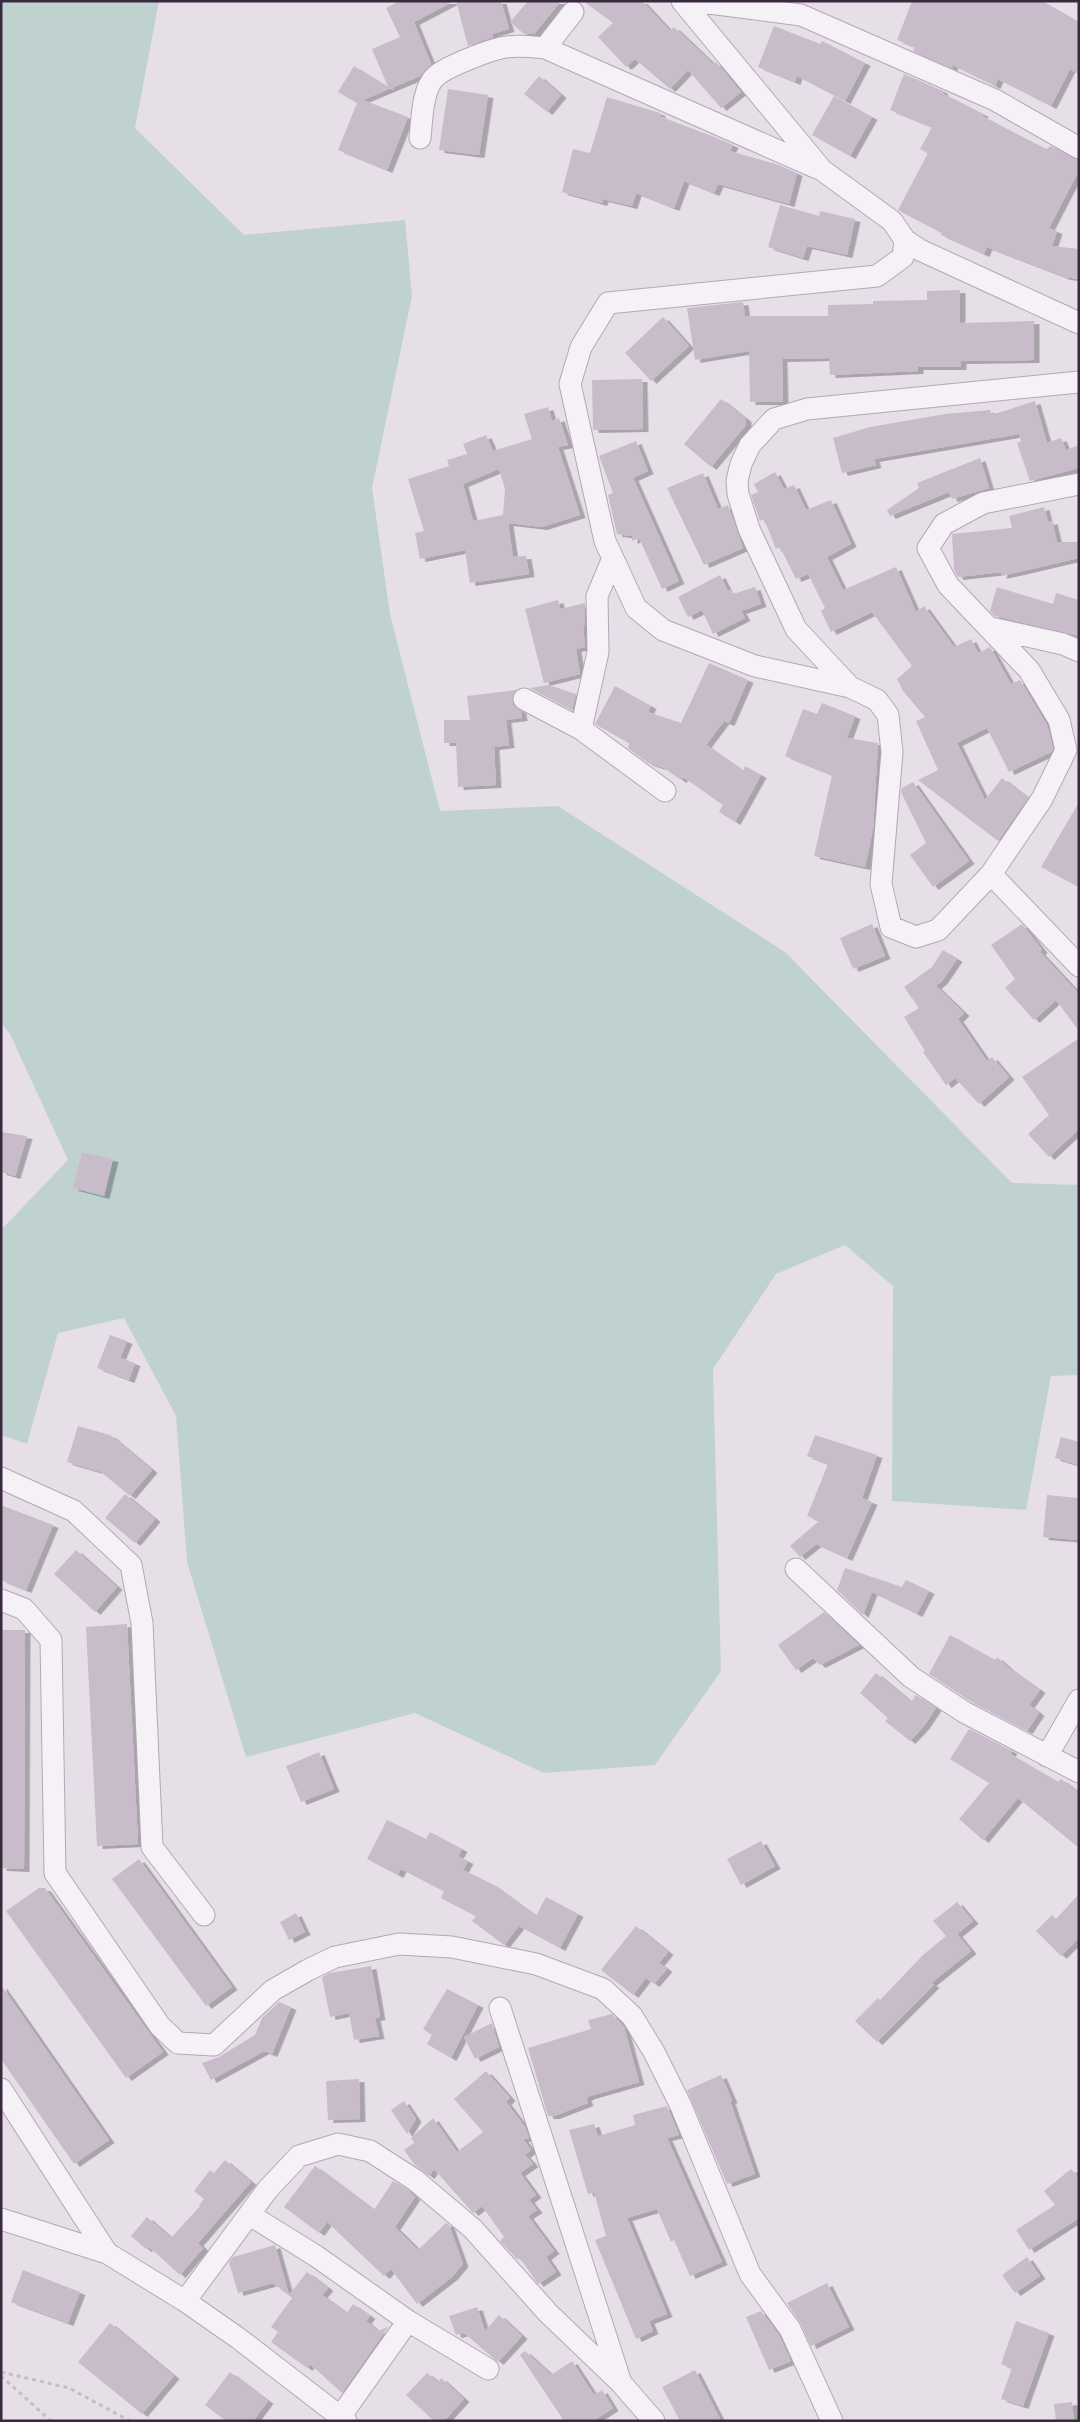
<svg xmlns="http://www.w3.org/2000/svg" width="1080" height="2422" font-family="'Alegreya Sans',sans-serif">
<style>
.green{fill:#c0d2d0}
.building{fill:#c8bccb;fill-rule:evenodd;filter:url(#shadow)}
.lines{fill:none;stroke-linecap:round;stroke-linejoin:round}
.minor-casing{stroke:#b2a8b5;stroke-width:23}
.path{stroke:#c4bdc6;stroke-width:3;stroke-dasharray:4 4;stroke-linecap:butt}
.minor{stroke:#f5f1f6;stroke-width:21}
</style>
<defs>
<filter id="shadow"><feDropShadow dx="5.5" dy="3" stdDeviation="0" flood-color="#0004"/></filter>
</defs>
<rect width="100%" height="100%" fill="#e6dfe8"/>
<path class="green" d="M1 1H159L135 128 244 235 405 220 412 296 372 488 390 614 440 811 558 806 785 952 1012 1183 1079 1185V1375L1051 1376 1026 1510 892 1501 893 1286 845 1245 776 1274 713 1369 721 1671 655 1765 544 1773 415 1713 246 1757 187 1562 176 1416 124 1318 58 1333 27 1444 1 1435V1230L68 1160 10 1034 1 1023Z"/>
<path class="building" d="M400 1H454L414 22 431 64 420 76 363 100 408 117 387 170 338 150 357 103 338 92 354 66 388 87 372 49 400 37 386 8Z
M456 1H501L509 29 492 34 493 37 468 46Z
M528 1H561L534 34H524L510 22Z
M583 1H642L670 31 674 27 713 64 716 62 741 92 721 108 688 70 670 89 635 59 626 67 598 37 613 23Z
M912 1H1042L1079 22V74L1070 69 1051 106 998 79 995 86 953 65 952 68 913 51 915 47 897 40Z
M774 26 820 44 822 41 865 63 845 101 797 76 795 82 758 67Z
M904 74 943 91 942 93 983 114 982 116 1046 149 1051 146 1079 160V170L1049 228 1057 231 1052 246 1079 249V279L1065 277 987 247 984 254 941 235 942 233 898 210 928 153 920 149 932 127 890 110Z
M539 76 561 95 547 112 524 94Z
M448 89 488 95 479 155 439 150Z
M834 96 872 117 850 156 812 135Z
M607 97 660 113 659 116 717 138 733 145 730 151 779 165 797 173 789 204 718 184 714 193 684 181 674 208 636 193 632 206 603 199 602 203 562 192 573 149 590 153Z
M780 205 819 216 820 211 855 219 847 255 807 246 803 258 768 247Z
M960 290V323L1034 321V360L961 361V367H918V371L830 375 829 358 782 359 783 402H750L749 351 695 360 687 308 743 302 745 316H828V305L873 304V301L927 300V291Z
M663 317 689 346 651 381 625 353Z
M642 379 643 429 593 430 592 380Z
M721 399 746 419V425L711 467 684 444Z
M1035 401 1047 443 1061 438 1066 450 1079 445V468L1030 481 1017 443 1021 441 1019 434 874 459 876 465 842 473 833 438 870 427 945 414 990 410 991 415Z
M548 407 552 421 559 418 568 445 558 447 580 515 542 527 508 523 513 557 526 556 529 574 470 583 465 550 420 559 415 533 424 531 408 479 449 466 447 460 467 454 463 444 486 435 493 451 532 439 524 414ZM499 469 505 489 503 515 473 521 463 484Z
M636 441 648 471 633 478 679 581 662 589 639 538 632 541V536L617 534 608 495 613 493 599 456Z
M980 458 989 488 952 499 949 492 890 516 887 510 919 488 917 483Z
M775 472 784 489 794 485 806 510 831 500 851 544 827 557 843 590 896 567 916 612 924 606 954 647 971 639 978 653 990 647 1011 684 1020 680 1047 725 1053 748 1051 752 1009 772 987 728 957 743 985 800 1002 778 1028 798 998 841 918 780 938 770 916 721 925 717 903 691 897 679 912 666 872 612 831 632 821 611 825 608 808 574 796 579 780 547 776 549 764 519 760 521 751 495 758 492 754 484Z
M703 473 718 509 728 505 743 548 704 565 667 488Z
M1044 507 1048 522 1052 521 1057 542H1079V558L1001 576 1002 572 958 577 954 570 952 534 1012 528 1009 516Z
M720 575 728 591 730 590 733 594 755 587 761 604 741 611 745 618 713 634 702 610 688 617 678 597Z
M997 587 1053 604 1056 593 1079 600V636L995 616 990 611Z
M558 600 560 609 585 603V625L583 626 585 647 576 649 580 674 544 683 525 609Z
M709 663 748 680 729 723 724 721 706 745 743 771 745 766 761 775 735 822 719 812 723 805 683 777 681 780 664 768 648 763 628 748 629 743 595 724 615 686 651 706 648 712 681 723Z
M549 685 576 694 572 710 530 688Z
M516 690 512 700 514 706 521 711 522 718 506 720 509 745 494 747 496 785 458 787 456 743H444V720H470L467 696Z
M822 703 855 716 847 738 878 743 873 829 865 867 814 856 832 775 785 756 803 709 817 714Z
M913 782 969 861 933 887 910 855 926 843 901 792 902 788Z
M1079 802V887L1041 867Z
M872 924 885 956 853 969 840 938Z
M1022 924 1042 950 1040 952 1079 994V1031L1056 1000 1034 1020 1005 988 1015 979 991 945Z
M943 950 957 959 942 981 936 986 964 1013 958 1019 987 1061 992 1057 1009 1077 979 1104 955 1078 946 1085 923 1052 925 1051 904 1017 919 1008 904 987 932 967Z
M1079 1038V1129L1049 1157 1028 1134 1049 1115 1022 1077Z
M1 1132 27 1136 15 1176 1 1172Z
M82 1152 113 1159 104 1196 73 1188Z
M110 1335 127 1341 120 1358 135 1363 129 1380 97 1368Z
M78 1426 110 1435 152 1470 130 1496 101 1472 67 1462Z
M815 1435 877 1455 862 1498 872 1502 847 1558 816 1544 800 1557 790 1546 819 1521 807 1516 828 1464 807 1456Z
M1061 1437 1079 1442V1465L1055 1458Z
M125 1494 155 1519 135 1543 105 1518Z
M1047 1495 1079 1498V1540L1043 1537Z
M1 1505 53 1525 26 1590 1 1580Z
M76 1550 117 1587 95 1612 54 1574Z
M845 1568 902 1587 906 1580 929 1591 917 1614 872 1592 863 1615 837 1590Z
M824 1612 859 1645 820 1665 813 1658 796 1670 778 1645Z
M127 1624 138 1844 97 1846 86 1627Z
M1 1630H25L24 1869 1 1868Z
M950 1635 995 1660 997 1657 1009 1668 1040 1690 1029 1705 1039 1713 1027 1731 970 1701 929 1674Z
M876 1673 911 1702 916 1695 936 1708 924 1726 910 1741 885 1721 888 1718 860 1693Z
M969 1729 1012 1751 1010 1754 1058 1782 1061 1779 1079 1793V1848L1018 1798 983 1840 959 1819 989 1783 950 1759Z
M319 1752 334 1789 301 1802 286 1766Z
M387 1820 426 1839 430 1832 462 1849 458 1856 468 1861 463 1870 492 1884 536 1916 546 1897 578 1914 560 1948 519 1926 504 1945 472 1921 476 1916 441 1898 444 1891 401 1869 398 1875 367 1859Z
M761 1841 775 1866 741 1885 727 1859Z
M139 1859 232 1987 206 2006 112 1879Z
M39 1888H45L163 2052 126 2078 6 1911Z
M1079 1894V1938L1061 1956 1036 1931 1052 1915 1056 1919Z
M957 1902 973 1921 957 1934 971 1951 931 1983 934 1985 877 2042 855 2021 878 1998 880 2000 924 1954 946 1936 933 1921Z
M296 1913 305 1932 289 1940 280 1922Z
M636 1926 668 1952 659 1963 667 1969 654 1984 646 1978 633 1995 601 1970Z
M371 1966 380 2017 375 2018 379 2036 354 2040 349 2013 330 2017 322 1977 330 1973Z
M1 1985 109 2140 74 2164 1 2059Z
M447 1989 478 2005 451 2058 427 2044 432 2035 423 2029Z
M279 2002 291 2007 272 2054 264 2051 211 2080 202 2063 219 2057 255 2035 262 2018Z
M612 2014 624 2027 639 2082 590 2096 586 2098 588 2103 554 2116H548L528 2048 591 2029 588 2020Z
M492 2023 499 2047 475 2059 464 2037Z
M486 2071 510 2098 506 2102 525 2127 529 2138 523 2139 531 2150 525 2155 533 2164 520 2173 536 2195 529 2200 537 2210 528 2216 554 2251 546 2257 556 2272 538 2284 520 2258 517 2259 500 2241 504 2237 482 2206 473 2213 434 2169 429 2176 415 2165 404 2150 414 2143 411 2138 433 2118 457 2152 483 2132 454 2099Z
M721 2075 732 2100 730 2101 755 2174 727 2184 687 2090Z
M359 2079 360 2119 328 2120 326 2081Z
M404 2101 416 2119 407 2134 391 2110Z
M667 2106 679 2135 667 2138 722 2262 690 2276 674 2240 671 2242 657 2209 627 2218 667 2314 649 2321 653 2331 636 2339 595 2240 606 2236 594 2192 588 2194 569 2130 594 2124 598 2136 635 2125 633 2115Z
M225 2160 251 2182 198 2243 203 2248 180 2275 149 2247 146 2249 131 2236 147 2217 171 2238 200 2206 199 2205 204 2199 194 2191 210 2170 214 2173Z
M315 2166 374 2210 393 2181 408 2190 415 2197 395 2227 418 2250 446 2223 449 2225 463 2264 452 2277 417 2304 391 2269 384 2276 327 2222 319 2233 284 2207Z
M1071 2169 1079 2178V2218L1029 2250 1016 2230 1055 2205 1044 2191Z
M275 2245 289 2295 307 2272 328 2288 322 2295 347 2313 353 2304 370 2316 366 2321 378 2331 388 2327 342 2393 310 2364 307 2368 271 2342 278 2332 271 2327 292 2298 273 2283 238 2293 229 2262 233 2257Z
M1027 2257 1040 2276 1015 2293 1002 2275Z
M23 2270 80 2292 68 2323 11 2302Z
M827 2283 849 2327 811 2346 801 2324 787 2303Z
M477 2307 485 2331 499 2315 522 2336 498 2362 464 2333 456 2335 449 2316Z
M761 2311 779 2335 791 2361 769 2370 746 2317Z
M1016 2321 1049 2333 1023 2406 1001 2399 1012 2368 1001 2364Z
M110 2323 174 2376 142 2414 78 2362Z
M525 2351 551 2375 572 2361 594 2395 602 2390 613 2408 593 2421H564L520 2355Z
M695 2370 721 2421H680L662 2387Z
M230 2372 268 2401 253 2421H226L205 2405Z
M427 2373 438 2382 441 2378 464 2399 444 2421H434L406 2395Z
M1072 2402 1074 2421H1056L1054 2404Z"/>
<g class="lines">
<defs>
<path id="minor" d="M682 1 822 170 892 221 905 240 903 257 877 276 608 303 581 347 570 384 605 541 636 608 663 630 755 666 850 687 877 700 888 715 892 752 881 884 891 927 916 937 938 930 991 874 1042 799 1066 750 1059 720 1029 670 948 585 928 548 944 524 983 503 1079 484
M694 1 801 15 995 100 1079 148
M545 48 573 12
M420 138C422 120 422 88 436 76 446 67 493 48 507 47 519 45 533 47 545 48L817 168
M905 240 920 250 1079 323
M613 558 597 596 598 652 581 729 665 791
M991 628 1063 644 1079 651
M850 687 796 629 749 529 738 494 737 481 741 464 750 445 774 419 807 409 1079 382
M524 699 581 729
M991 874 1079 966
M1 1478 74 1511 131 1565 142 1623 152 1847 204 1915
M796 1569 911 1677 964 1712 1079 1772
M1 1600 24 1609 51 1640 55 1873 160 2026 178 2043 214 2045 273 1990 308 1970 335 1957 399 1944 452 1947 536 1964 603 1989 632 2016 654 2052 681 2106 750 2274 790 2329 832 2421
M1047 1756 1079 1700
M1 2089 107 2253
M250 2215 316 2256 408 2321 488 2369
M1 2219 107 2253 185 2301 238 2338 346 2421
M185 2301 268 2189 299 2156 338 2144 370 2151 415 2180 473 2229 548 2313 621 2383 500 2008
M621 2383 654 2421
M340 2417 408 2321"/>
</defs>
<use href="#minor" class="minor-casing"/>
<path class="path" d="M1 2372 69 2388 130 2421
M1 2376 51 2421"/>
<use href="#minor" class="minor"/>
</g>
<rect width="1080" height="2422" fill="none" stroke="#3a283f" stroke-width="5"/>
</svg>
